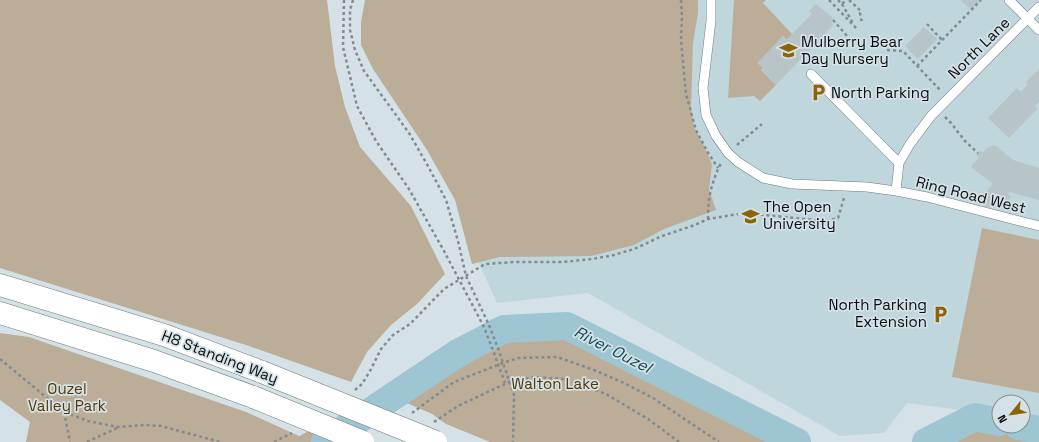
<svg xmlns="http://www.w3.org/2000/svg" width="1039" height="442" font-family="'Space Grotesk',sans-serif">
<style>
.built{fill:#c0d6dd}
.green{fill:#bbad98}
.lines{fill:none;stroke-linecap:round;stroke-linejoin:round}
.river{stroke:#9ec6d2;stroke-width:28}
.building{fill:#b7c4c8}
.service-casing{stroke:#6e7a7e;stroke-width:10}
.trunk-casing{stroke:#6e7a7e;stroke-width:23}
.path{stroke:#828b8f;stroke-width:2.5;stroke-dasharray:3 3;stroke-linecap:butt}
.service{stroke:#fff;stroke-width:9}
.trunk{stroke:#fff;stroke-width:22}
.trunk-bridge-casing{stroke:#6e7a7e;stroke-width:23;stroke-linecap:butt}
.trunk-bridge{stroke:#fff;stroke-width:22}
.labels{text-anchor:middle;stroke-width:3.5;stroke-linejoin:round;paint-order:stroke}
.poi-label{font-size:15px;fill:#080c0e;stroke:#d4e1e6;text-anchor:start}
.street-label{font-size:15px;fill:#080c0e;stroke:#d4e1e6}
.park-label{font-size:15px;fill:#533700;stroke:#d4e1e6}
.water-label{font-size:16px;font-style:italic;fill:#114856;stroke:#d4e1e6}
</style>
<rect width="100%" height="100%" fill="#d4e1e6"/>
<path class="built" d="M378 0H1039V420L1023 418V402H999V415L907 403 884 433 840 436 588 293 497 303 473 250 450 181Z"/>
<path class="green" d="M0 0H327L335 66 345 107 360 147 411 206 445 274 417 304 391 325 367 352 351 382 246 345 0 268Z
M365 0H698V13L693 43 691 108 694 127 707 152 712 165 709 189 716 210 664 229 634 245 591 256 500 257 472 264 455 200 427 150 373 69 361 45V22Z
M734 0H766L763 3 792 34 787 40 783 36 758 63 763 68 761 70 776 85 760 101 754 96 728 98Z
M982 228 1039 240V393L952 377Z
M567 326 797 442H490L446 424 432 414 400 400 458 353 504 329Z
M0 333 29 337 246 412 299 436 321 425 363 442H26L30 422 0 400Z
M975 417 999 422V426H1018L1039 430V442H926Z"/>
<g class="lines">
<path class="river" d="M1018 426 1039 430
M325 442 458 353 504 329 567 326 797 442
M926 442 975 417 999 422"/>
</g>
<path class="building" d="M960 0H981L971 10Z
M816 4 834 19 831 22 833 25 776 85 761 70 763 68 757 63 783 36 786 40 812 14 809 11Z
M924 27 937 39 918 59 905 46Z
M1039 69V102L1035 106 1038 108 1009 138 988 118 1017 88 1021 92 1028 84 1026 82Z
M995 145 1013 160 1039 168V200L1010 192 1007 193 1011 197 1003 208 985 207 982 197 993 184 972 168V165L979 158 976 154 980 151 983 153 988 147Z"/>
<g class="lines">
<defs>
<path id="service" d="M711 0V21L703 88 706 115 716 136 728 153 738 162 763 178 792 184 867 187 896 191 927 197 1039 226
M1009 0 1039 30
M811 74 899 163
M896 191 899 163 910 144 931 116 1039 7"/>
<path id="trunk" d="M0 285 164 335 262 372
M0 313 154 361 253 397"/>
</defs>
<use href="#service" class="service-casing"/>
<use href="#trunk" class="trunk-casing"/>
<path class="path" d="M344 0 343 47 357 106 376 141 409 189 444 251 484 327 494 353 505 383
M353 0 350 10V30L355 50 364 71 409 133 428 166 446 200 458 241 466 276 489 325 499 351 514 395 513 442
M681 0 682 17 681 40 686 94 696 130 707 151 718 168
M829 0 857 29
M838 0 842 4 846 0
M849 0 861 11 860 13 862 23
M842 4 854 25
M833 20 848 37
M927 24 942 40
M887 50 903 51 941 91
M917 66 981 0
M945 117 951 123 965 141 978 153
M737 145 762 124
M708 219C708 205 709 193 714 180 716 174 718 168 722 162
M0 359 64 412 88 421 118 427 145 425 161 426 220 442
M355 390 362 384 370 371 381 349 393 335 410 324 444 289 485 264 515 262H562L592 259 614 255 634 249 662 236 695 225 708 219 745 213 825 221 838 218 844 198
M64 412 70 442
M412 413 454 382 503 363 518 358 557 357 594 370 624 383 653 398 719 442
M434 422 458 406 509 382 534 377 565 379 606 394 648 419 679 442
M87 442 117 428
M274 442 292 433"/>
<use href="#service" class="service"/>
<use href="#trunk" class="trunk"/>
<defs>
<path id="trunk-bridge" d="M262 372 436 442
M253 397 363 442"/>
</defs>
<use href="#trunk-bridge" class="trunk-bridge-casing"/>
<use href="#trunk-bridge" class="trunk-bridge"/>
</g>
<defs>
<symbol id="school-bare" viewBox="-9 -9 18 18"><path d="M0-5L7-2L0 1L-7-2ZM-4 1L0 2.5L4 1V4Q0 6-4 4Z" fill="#8e6208" stroke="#d4e1e6" stroke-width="2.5" paint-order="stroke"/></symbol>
<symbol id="parking-bare" viewBox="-9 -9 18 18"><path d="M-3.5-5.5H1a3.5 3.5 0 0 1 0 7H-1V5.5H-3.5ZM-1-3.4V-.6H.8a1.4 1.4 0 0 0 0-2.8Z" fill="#8e6208" stroke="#d4e1e6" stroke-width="2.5" paint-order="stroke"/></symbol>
<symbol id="university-bare" viewBox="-9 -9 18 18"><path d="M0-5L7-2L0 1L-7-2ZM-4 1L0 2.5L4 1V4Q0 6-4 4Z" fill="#8e6208" stroke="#d4e1e6" stroke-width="2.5" paint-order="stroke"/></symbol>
</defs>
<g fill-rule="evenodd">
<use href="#school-bare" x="776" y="38" width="25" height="25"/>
<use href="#parking-bare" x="806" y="80" width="25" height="25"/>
<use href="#university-bare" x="738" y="204" width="25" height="25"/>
<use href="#parking-bare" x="928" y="302" width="25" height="25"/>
</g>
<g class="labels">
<g class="poi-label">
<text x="801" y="47">Mulberry Bear<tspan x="801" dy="17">Day Nursery</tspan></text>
<text x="831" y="98">North Parking</text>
<text x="763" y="212">The Open<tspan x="763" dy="17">University</tspan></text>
<text x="927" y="310" text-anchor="end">North Parking<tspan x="927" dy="17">Extension</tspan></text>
</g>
<g class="street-label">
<text transform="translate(979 48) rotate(-45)" y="5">North Lane</text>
<text transform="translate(971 195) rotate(14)" y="5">Ring Road West</text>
<text transform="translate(220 357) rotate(21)" y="5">H8 Standing Way</text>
</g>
<g class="park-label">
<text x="555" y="389">Walton Lake</text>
<text x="67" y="394">Ouzel<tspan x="67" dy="17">Valley Park</tspan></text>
</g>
<g class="water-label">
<text transform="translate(613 349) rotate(27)" y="6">River Ouzel</text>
</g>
</g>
<g transform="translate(1011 414) rotate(241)"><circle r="19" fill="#d4e1e6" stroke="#828c90"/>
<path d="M0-3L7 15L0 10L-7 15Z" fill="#8e6208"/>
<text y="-6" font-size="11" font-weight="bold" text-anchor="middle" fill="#080c0e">N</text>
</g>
</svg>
